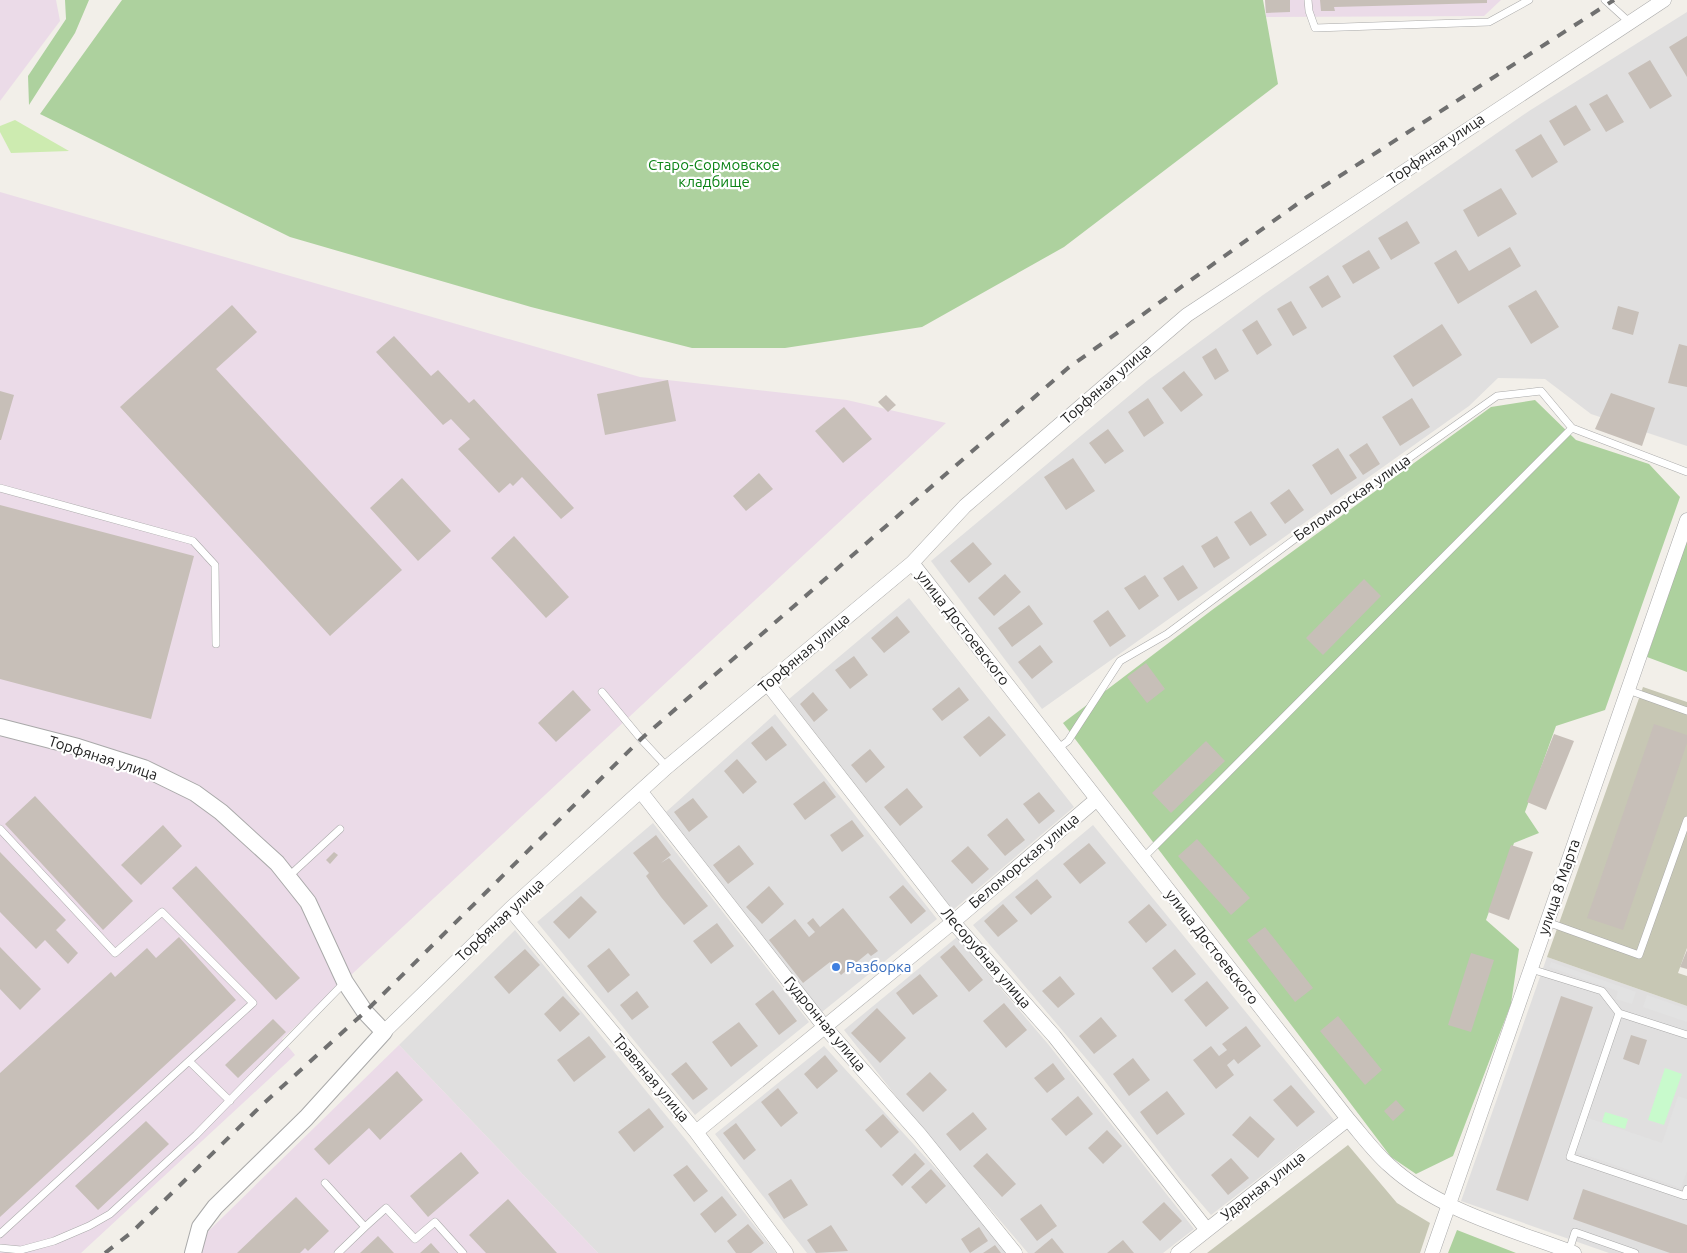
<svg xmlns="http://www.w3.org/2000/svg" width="1687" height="1253" font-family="Ubuntu,sans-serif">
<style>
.residential{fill:#e0dfdf}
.industrial{fill:#ebdbe8}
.construction{fill:#c7c7b4}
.grass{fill:#cdebb0}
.forest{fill:#add19e}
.park{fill:#c8facc}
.parking{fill:#e2e2e2}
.building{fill:#c7bfb8}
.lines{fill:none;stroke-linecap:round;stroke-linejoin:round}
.service-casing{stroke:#a9a9a9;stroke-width:8}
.minor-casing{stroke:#a9a9a9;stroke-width:15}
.tertiary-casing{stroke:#a9a9a9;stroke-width:18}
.service{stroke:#fff;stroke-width:7}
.minor{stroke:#fff;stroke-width:14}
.tertiary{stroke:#fff;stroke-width:16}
.rail{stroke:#707070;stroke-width:4;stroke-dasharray:10 10;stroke-linecap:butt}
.shop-dot{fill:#3f7fe0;stroke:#fff;stroke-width:2}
.labels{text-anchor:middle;stroke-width:4.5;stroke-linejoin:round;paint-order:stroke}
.street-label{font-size:15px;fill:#222;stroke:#fff}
.park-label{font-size:15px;fill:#0c8416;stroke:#fff}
.shop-label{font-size:15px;fill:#366cbe;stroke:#fff;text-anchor:start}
</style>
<rect width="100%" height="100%" fill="#f2efe9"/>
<path class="residential" d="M1687 12V446L1591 414 1545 379 1498 378 1469 406 1042 709 931 561 1148 380 1263 295 1529 111Z
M909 598 1074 807 953 910 789 699Z
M775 714 937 919 822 1012 666 812Z
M653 823 809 1022 695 1115 537 922Z
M1093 825 1334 1120 1211 1215 1181 1180 1101 1076 973 925Z
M515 930 721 1183 776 1253H598L399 1045Z
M957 937 1048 1044 1194 1229 1163 1253H1028L925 1133 844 1030Z
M1547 957 1687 1006V1253H1609L1461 1201Z
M824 1046 967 1203 1006 1253H807L715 1134Z"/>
<path class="industrial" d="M0 0H56L60 21 0 101Z
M1265 0H1501L1484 16 1266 17Z
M0 192 640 377 847 400 946 423 282 1039 295 1055 81 1253H0Z
M399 1045 598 1253H186Z"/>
<path class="construction" d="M1643 687 1687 702V948L1678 973 1687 976V1006L1547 957Z
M1348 1145 1397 1203 1430 1223 1420 1253H1207Z"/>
<path class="grass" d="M15 120 69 151 11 153 0 132V126Z"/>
<path class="forest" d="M65 0H89L75 33 29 105 28 76 66 19Z
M122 0H1263L1278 84 1064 247 922 327 785 348H692L531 307 290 237 40 114Z
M1535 400 1576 440 1649 464 1680 497 1605 710 1556 726 1525 812 1539 833 1514 843 1486 920 1519 949 1511 1004 1453 1156 1416 1174 1391 1157 1063 723 1212 610 1491 407Z
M1687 540V672L1647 657Z
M1457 1230 1516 1253H1448Z"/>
<path class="park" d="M1665 1068 1682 1074 1664 1125 1648 1120Z
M1605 1112 1628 1119 1625 1129 1602 1122Z"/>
<path class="parking" d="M1551 962 1636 992 1632 1004 1616 999 1618 991 1549 967Z
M1647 995 1687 1009V1022L1643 1007Z
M1678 1096 1687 1099V1171L1681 1188 1574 1151 1585 1117 1662 1143Z"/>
<path class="building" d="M1265 0H1290V12L1266 13Z
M1320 0H1487V3L1334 7 1335 11H1321Z
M1687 36V77L1669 47Z
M1650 60 1672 96 1650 109 1628 73Z
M1607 94 1624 122 1606 132 1589 104Z
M1576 105 1591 130 1564 146 1549 121Z
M1541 134 1558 162 1532 178 1515 150Z
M1501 188 1517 214 1478 237 1463 210Z
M1407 221 1420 243 1391 260 1378 238Z
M1510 247 1521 266 1458 304 1434 263 1456 250 1469 271Z
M1369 250 1380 268 1353 284 1342 266Z
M1328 275 1341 297 1322 308 1309 287Z
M1536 290 1559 327 1531 344 1508 306Z
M1291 301 1307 328 1293 336 1277 309Z
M232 305 257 332 216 369 402 570 330 636 120 407Z
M1618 306 1639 312 1633 335 1612 329Z
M1257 320 1272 345 1257 355 1242 330Z
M1442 324 1462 355 1413 387 1393 356Z
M394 336 431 376 438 370 469 403 474 399 574 508 561 519 522 477 513 486 510 483 499 493 458 449 470 439 451 419 443 425 376 352Z
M1679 344 1687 346V387L1668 383Z
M1216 348 1229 371 1215 380 1202 357Z
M1184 371 1203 395 1181 412 1162 388Z
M668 380 676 421 605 435 597 394Z
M0 391 14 395 1 440H0Z
M1611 393 1655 408 1642 446 1595 429Z
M886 395 896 405 888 412 878 402Z
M1148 398 1164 423 1144 437 1128 412Z
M1412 398 1430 427 1400 446 1382 417Z
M844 407 872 439 843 463 815 431Z
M1108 429 1124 451 1105 464 1089 443Z
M1367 443 1380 464 1363 475 1349 455Z
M1338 448 1357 478 1331 495 1312 465Z
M1073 458 1095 491 1066 510 1044 477Z
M759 473 773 489 746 511 733 496Z
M402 478 451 531 418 561 370 508Z
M1289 489 1304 510 1285 524 1270 503Z
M0 505 194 556 151 719 0 679Z
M1251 511 1267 535 1250 546 1234 522Z
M514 536 569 597 546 618 491 558Z
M1217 536 1230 558 1214 568 1201 546Z
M973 542 992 564 969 583 950 561Z
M1183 565 1198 588 1178 601 1163 578Z
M1005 574 1021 592 994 616 978 598Z
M1145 575 1159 596 1139 610 1124 588Z
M1364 579 1381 596 1323 655 1306 638Z
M1029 605 1043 624 1012 647 998 628Z
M1108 610 1126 636 1110 647 1093 621Z
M897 616 910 632 884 653 871 638Z
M1040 645 1053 662 1032 679 1018 662Z
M854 656 868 675 850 689 835 670Z
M1146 663 1165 689 1147 703 1127 677Z
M959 687 969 700 942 721 932 709Z
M573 690 591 710 556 742 538 723Z
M813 692 828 710 814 722 800 704Z
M989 716 1006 735 980 757 963 737Z
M1654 724 1687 735V743L1623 930 1587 918Z
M772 726 787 745 766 761 751 743Z
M1554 734 1574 741 1546 810 1527 802Z
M1206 741 1225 761 1171 813 1152 793Z
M870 749 885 767 866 783 851 765Z
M737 759 757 782 743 794 724 771Z
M824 781 836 797 805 820 793 804Z
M907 788 923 807 900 826 884 807Z
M1039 792 1055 811 1039 824 1023 804Z
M35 796 133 901 103 930 5 824Z
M693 798 708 817 689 832 674 812Z
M1007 818 1025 840 1005 856 987 835Z
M852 820 864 836 842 852 830 835Z
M163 825 182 846 141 885 121 865Z
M656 835 671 855 661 863 669 858 708 906 684 925 661 897 646 876 649 873 633 853Z
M1197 839 1250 898 1231 915 1178 856Z
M1089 843 1106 863 1080 884 1063 864Z
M739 845 754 864 728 884 713 865Z
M1511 845 1533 852 1509 920 1488 912Z
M968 846 989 869 972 884 951 861Z
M0 852 66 920 56 930 78 953 68 964 45 940 36 949 0 912Z
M334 852 338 855 330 864 326 860Z
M196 866 300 978 276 1000 172 888Z
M1037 879 1052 897 1031 915 1015 897Z
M903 885 926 911 911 924 889 897Z
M769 886 784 904 762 924 746 907Z
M581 896 597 912 569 939 553 922Z
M1003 904 1018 921 998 937 984 921Z
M1149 904 1167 925 1146 943 1128 922Z
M843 908 878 951 871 956 868 953 841 975 830 962 803 983 769 940 795 919 809 937 815 932 807 923 813 918 820 927Z
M717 923 734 946 711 964 693 941Z
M1265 927 1313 988 1295 1002 1247 940Z
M179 937 236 1000 0 1217V1073L111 972 115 977 147 948 156 958Z
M954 945 983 980 969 992 940 957Z
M0 947 41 989 20 1010 0 989Z
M609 948 630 975 608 993 587 966Z
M525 949 540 965 509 994 494 977Z
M1175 949 1196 974 1172 993 1152 968Z
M1687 950V969L1680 967Z
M1471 953 1494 960 1471 1032 1448 1025Z
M920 974 938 996 913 1015 896 993Z
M1060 976 1075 994 1058 1008 1042 991Z
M1207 981 1229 1008 1206 1027 1184 1000Z
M773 990 797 1021 779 1035 755 1004Z
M637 991 649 1007 632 1020 620 1005Z
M563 996 580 1014 560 1032 544 1014Z
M1561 996 1593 1007 1528 1201 1496 1190Z
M1004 1003 1027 1030 1006 1048 983 1021Z
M877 1008 906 1038 880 1063 851 1033Z
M1338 1016 1382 1070 1365 1085 1320 1031Z
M1101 1017 1117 1036 1094 1054 1079 1036Z
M273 1019 286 1032 238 1078 225 1065Z
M739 1022 758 1046 731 1067 712 1042Z
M1246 1026 1261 1046 1238 1064 1234 1059 1227 1065 1234 1075 1216 1089 1193 1060 1211 1046 1219 1056 1227 1050 1222 1044Z
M1631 1035 1647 1040 1639 1065 1623 1059Z
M589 1036 606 1057 574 1082 557 1060Z
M825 1055 838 1071 817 1089 804 1074Z
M1133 1058 1150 1080 1129 1096 1113 1074Z
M686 1062 708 1089 693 1100 671 1074Z
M1053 1063 1065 1079 1047 1093 1034 1078Z
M397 1071 423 1100 380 1140 369 1128 329 1165 314 1149Z
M930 1072 947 1090 923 1112 906 1094Z
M1291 1085 1315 1112 1297 1127 1273 1100Z
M778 1088 798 1113 781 1127 761 1102Z
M1167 1091 1185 1114 1157 1135 1140 1112Z
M1078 1096 1093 1114 1066 1136 1051 1119Z
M1396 1100 1405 1110 1393 1121 1384 1111Z
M649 1108 664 1127 634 1152 618 1132Z
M973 1112 987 1129 960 1151 946 1134Z
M883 1114 899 1132 881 1148 865 1130Z
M1250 1116 1275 1139 1258 1158 1232 1135Z
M146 1121 169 1144 98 1210 75 1186Z
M736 1123 756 1150 744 1160 723 1133Z
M1107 1130 1122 1146 1103 1164 1088 1148Z
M461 1152 479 1173 428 1217 410 1196Z
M915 1153 925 1164 902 1186 892 1175Z
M987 1153 1016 1184 1002 1197 973 1166Z
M1231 1158 1249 1178 1228 1195 1211 1175Z
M687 1165 708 1191 694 1202 673 1175Z
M931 1169 946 1186 926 1204 911 1187Z
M791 1179 808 1205 784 1219 768 1194Z
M1583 1189 1687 1225V1253H1670L1573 1219Z
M722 1196 737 1215 715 1233 700 1214Z
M296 1197 329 1231 308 1251 305 1248 300 1253H237Z
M508 1199 557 1253H486L469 1235Z
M1164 1202 1182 1221 1160 1241 1142 1222Z
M1041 1204 1057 1226 1037 1241 1020 1219Z
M748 1224 764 1243 751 1253H736L727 1241Z
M831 1225 848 1251 816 1253 807 1240Z
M979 1227 988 1241 970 1253 961 1239Z
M378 1236 394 1253H360Z
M1052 1238 1064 1253H1034Z
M1123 1240 1134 1253H1107Z
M431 1243 440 1253H420Z
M995 1245 1001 1253H983Z"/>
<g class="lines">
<defs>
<path id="service" d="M1308 0 1309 11 1315 28 1489 22 1529 0
M1605 0 1628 21
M0 488 193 541 215 565 216 644
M1628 690 1687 711
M602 692 641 739 667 767
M1057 749 1068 741 1120 661 1167 634 1311 527 1497 396 1541 391 1572 428 1687 472
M0 829 115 953 162 912 253 1003 189 1061 230 1101
M1143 858 1572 428
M288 877 340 829
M1547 922 1639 955 1687 820
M1531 969 1602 991 1619 1013 1687 1035
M1619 1013 1570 1157 1685 1196 1687 1189
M325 1183 365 1227 338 1253
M365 1227 386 1208 415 1239 435 1222 463 1253
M0 1234 189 1061
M0 1248 21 1250 54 1241 89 1226 110 1214 196 1135 344 983
M1569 1251 1575 1232 1635 1253"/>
<path id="minor" d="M912 563 1348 1119C1361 1134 1374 1152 1389 1165 1437 1210 1513 1230 1574 1253
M767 683 953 922 1054 1036 1207 1230
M641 792 823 1025 920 1135 1015 1253
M510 909 696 1132 786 1253
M384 1032 510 909 667 767 912 563 965 506 1187 315 1664 0
M696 1132 953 922 1097 799
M1178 1253 1348 1119
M1432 1253 1687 520"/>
<path id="tertiary" d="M0 727 78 747 144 768 195 793 221 812 277 863 308 902 345 982 365 1012 384 1032 306 1118 215 1207 200 1227 193 1253"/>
</defs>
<use href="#service" class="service-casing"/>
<use href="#minor" class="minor-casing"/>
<use href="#tertiary" class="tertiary-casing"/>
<use href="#service" class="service"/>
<use href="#minor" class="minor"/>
<use href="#tertiary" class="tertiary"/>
<path class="rail" d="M105 1253 132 1232 263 1104 365 1012 641 739 1068 368 1307 197 1614 0"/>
</g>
<circle class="shop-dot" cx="836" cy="967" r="5"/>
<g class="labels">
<g class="street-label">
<text transform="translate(1436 149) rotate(-34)" y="5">Торфяная улица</text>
<text transform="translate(1106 384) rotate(-41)" y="5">Торфяная улица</text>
<text transform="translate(1352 498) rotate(-35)" y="5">Беломорская улица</text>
<text transform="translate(963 628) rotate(52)" y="5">улица Достоевского</text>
<text transform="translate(804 653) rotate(-40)" y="5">Торфяная улица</text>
<text transform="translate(103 758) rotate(18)" y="5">Торфяная улица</text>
<text transform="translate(1024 861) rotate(-40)" y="5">Беломорская улица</text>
<text transform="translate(1559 887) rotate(-71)" y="5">улица 8 Марта</text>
<text transform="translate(500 920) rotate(-43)" y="5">Торфяная улица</text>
<text transform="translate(1212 947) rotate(52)" y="5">улица Достоевского</text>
<text transform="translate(986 958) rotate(49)" y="5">Лесорубная улица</text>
<text transform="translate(825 1024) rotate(50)" y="5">Гудронная улица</text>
<text transform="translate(651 1078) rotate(50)" y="5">Травяная улица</text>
<text transform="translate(1263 1186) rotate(-38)" y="5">Ударная улица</text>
</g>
<g class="park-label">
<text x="714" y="170">Старо-Сормовское<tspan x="714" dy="17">кладбище</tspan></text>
</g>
<g class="shop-label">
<text x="846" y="972">Разборка</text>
</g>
</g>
</svg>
